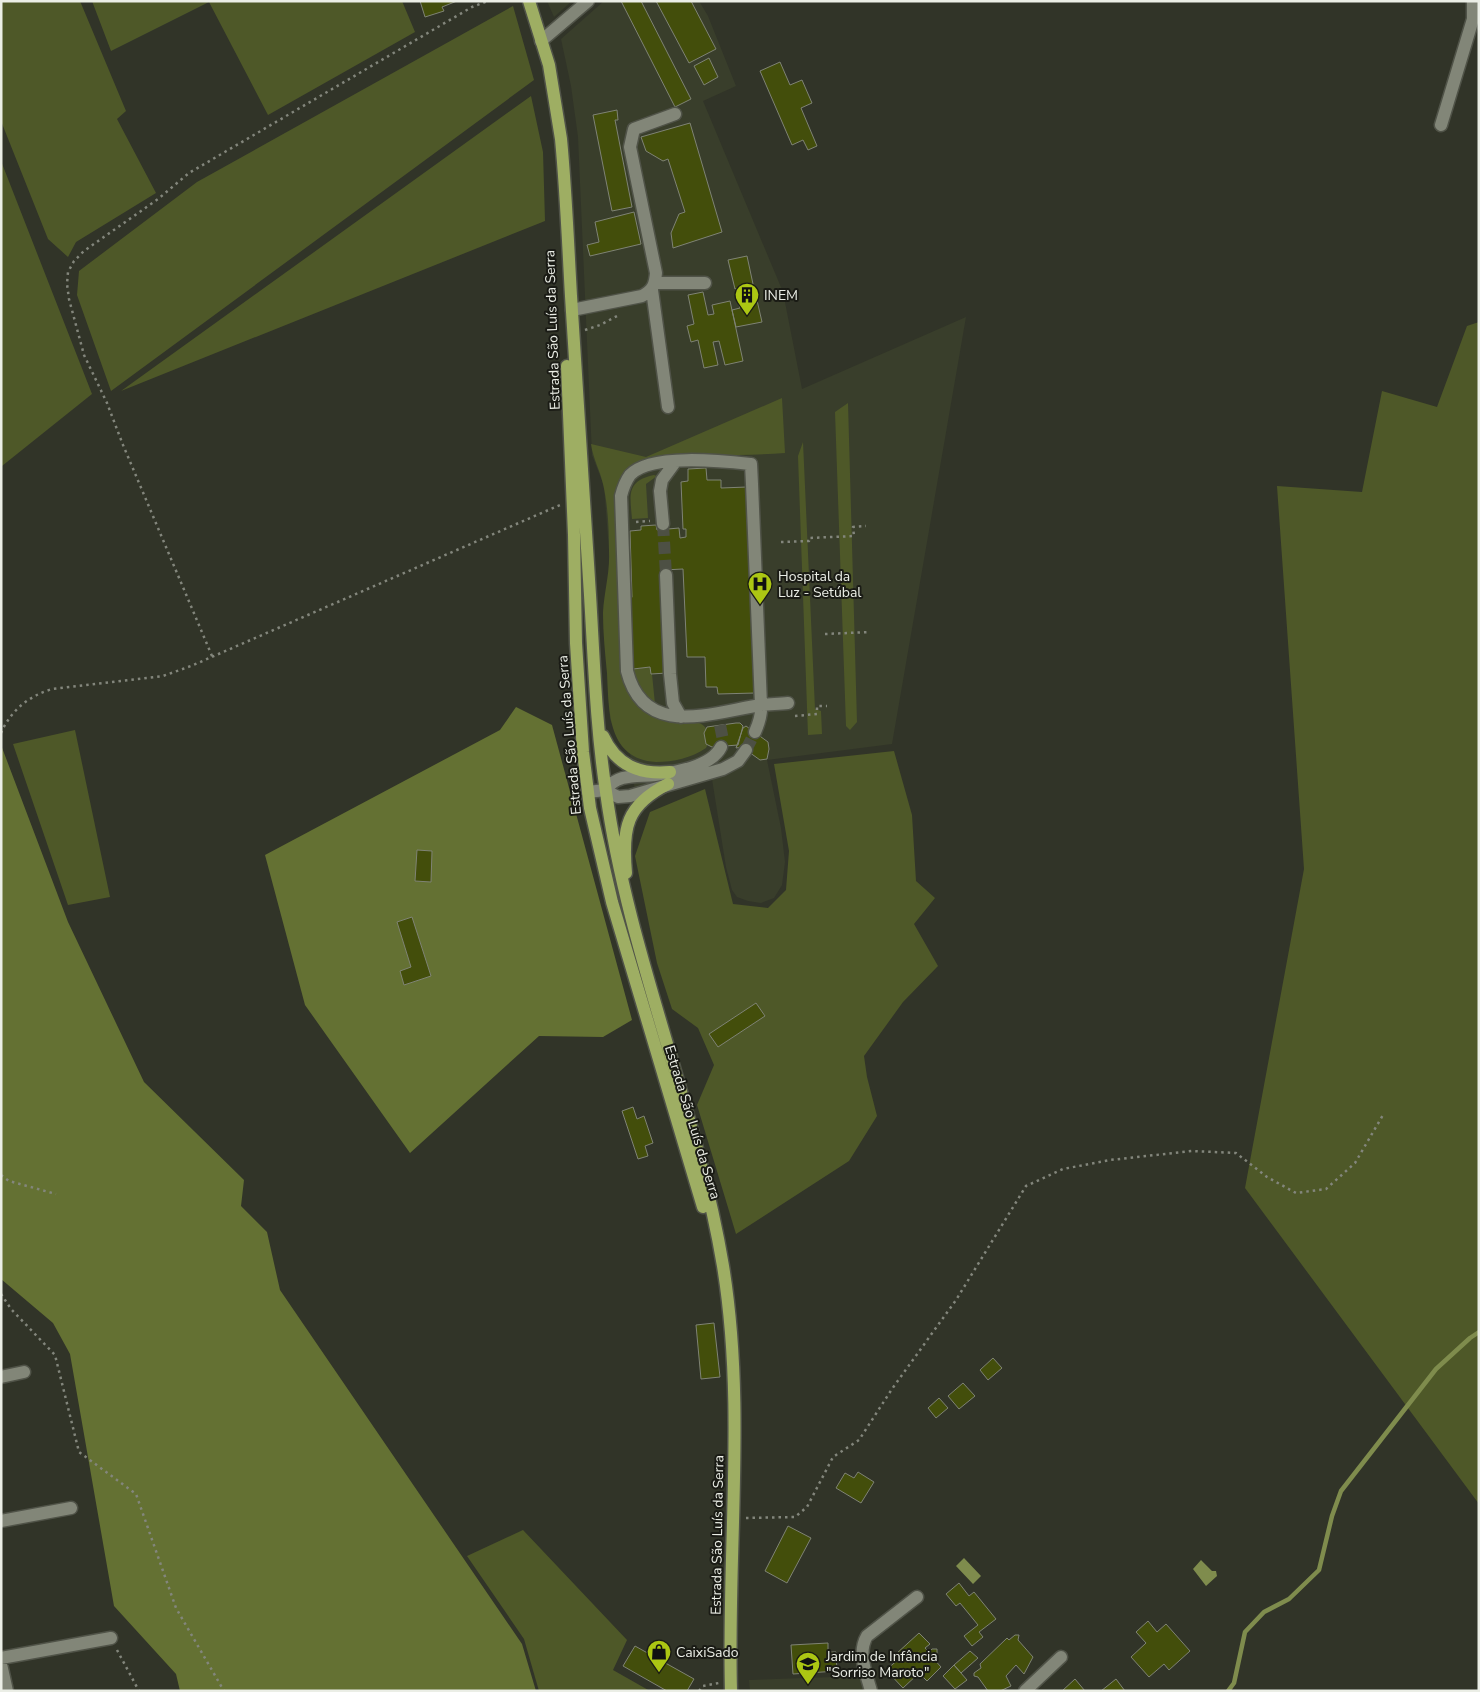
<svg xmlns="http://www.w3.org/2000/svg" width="1480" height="1692" font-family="'Nunito Sans',sans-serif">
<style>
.built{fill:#393e2b}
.green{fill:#4e5828}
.forest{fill:#647133}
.water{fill:#7f8c4d}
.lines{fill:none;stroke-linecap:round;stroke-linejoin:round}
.stream{stroke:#7f8c4d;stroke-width:4.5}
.building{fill:#434e0b;stroke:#7f8375}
.minor-tunnel{stroke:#4d5044;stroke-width:12;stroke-dasharray:12 6;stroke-linecap:butt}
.minor-casing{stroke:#505348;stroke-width:15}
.major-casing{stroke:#505348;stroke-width:15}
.path{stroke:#83867c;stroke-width:2.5;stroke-dasharray:2.5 4;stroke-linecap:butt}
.minor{stroke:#828678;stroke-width:12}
.major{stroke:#9eae63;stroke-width:12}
.labels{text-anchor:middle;stroke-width:4;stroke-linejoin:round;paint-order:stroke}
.poi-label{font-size:14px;fill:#ebeee6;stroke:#1a1b15;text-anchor:start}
.street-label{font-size:14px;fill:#ebeee6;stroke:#1a1b15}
</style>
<rect width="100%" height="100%" fill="#313428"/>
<path class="built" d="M547 1H572L554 17Z
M604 1H699L708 16 736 86 703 101 783 292 802 389 966 317 892 744 767 760 781 828 785 862 782 885 774 898 761 903 748 901 737 897 732 890 726 867 712 779 705 778 680 787 656 798 648 804 638 815 630 753 619 742 610 719 603 613 610 565 609 551 604 486 592 455 578 137 571 86 561 39Z
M863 1676 867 1691H750L749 1680Z"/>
<path class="green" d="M1 1H80L126 111 117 119 156 193 76 242 68 257 48 239 1 121Z
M92 1H402L415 32 268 115 209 2 111 51Z
M513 6 534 80 111 391 77 295 79 271 197 182Z
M531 96 543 152 545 221 121 391Z
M1 161 92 394 2 466H1Z
M1479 322V1504L1245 1188 1304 869 1277 486 1362 492 1382 391 1437 407 1467 326Z
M782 398 785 453C761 455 736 455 712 455 686 456 656 453 632 466 621 472 617 484 616 495L621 643 644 710C651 714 657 718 665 720 677 722 704 716 708 733 709 739 709 742 706 748 691 758 674 762 656 762 607 759 609 710 607 673 605 653 603 633 603 613 604 592 610 573 609 552 609 530 608 505 603 484 600 470 593 459 591 444L646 457Z
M848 403 857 722 850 730 846 726 835 412Z
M803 442 815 709 821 711 822 734 808 735 798 456Z
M654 475 657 476 646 484 648 518 632 519C630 495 626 481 654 475Z
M650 667 652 674 655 704 641 691 633 669Z
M75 730 110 897 68 905 13 744Z
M894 751 912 815 916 881 935 898 914 924 938 966 903 1002 864 1056 867 1077 877 1116 849 1161 736 1234 697 1105 714 1065 698 1028 672 1009 657 963 635 856 650 812 705 789 733 904 768 908 786 890 789 851 774 764Z
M523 1530 627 1640 613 1670 650 1691H539L524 1639 467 1556Z"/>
<path class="forest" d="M516 707 552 725 632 1020 603 1037 539 1036 410 1153 305 1005 265 855 500 730Z
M1 745 68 922 144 1082 244 1180 241 1206 267 1232 280 1290 522 1644 536 1691H180L176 1674 114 1606 70 1354 53 1323 1 1279Z"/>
<path class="water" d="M964 1558 981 1576 973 1584 956 1566Z
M1201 1560 1212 1571H1216L1217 1576 1206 1586 1193 1569Z"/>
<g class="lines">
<path class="stream" d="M1228 1691 1234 1683 1245 1632 1264 1612 1289 1599 1319 1570 1332 1516 1341 1491 1436 1369 1470 1338 1479 1332"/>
</g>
<path class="building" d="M420 1H457L442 7 444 11 425 17Z
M621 1H641L691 99 675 107Z
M656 1H691L716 49 689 63Z
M709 58 718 77 704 85 694 66Z
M780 62 790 85 802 80 812 103 801 108 817 146 808 150 803 140 792 145 760 71Z
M617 110 618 120H615L632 207 612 211 593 115Z
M690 123 722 232 673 248 671 233 679 214 685 212 668 159 663 161 646 151 641 137Z
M634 212 641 244 590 256 587 245 599 242 595 222Z
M747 256 753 284 735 289 728 260Z
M703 292 708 315 714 314 712 305 730 301 743 361 725 365 719 341 713 342 718 365 704 368 698 340 691 342 687 326 694 324 688 295Z
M756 296 762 322 736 327 732 310 740 308 738 300Z
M706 468 707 480H721V488L747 487 755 693 718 694 717 687H706L705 657H687L683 569 663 570 667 673 651 674 650 667 633 669 630 600 632 597 630 531 641 530V526L656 525 657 530 679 528 680 538 686 537V529H683L681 482 688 481V469Z
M736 723H740L743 726 738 745 712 747 706 744 704 733 707 727Z
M746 726 768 742 769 749 767 759 760 760 742 747 736 748 743 728Z
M417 850 432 851 431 882 415 881Z
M412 917 431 976 404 985 400 971 411 967 397 922Z
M756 1003 765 1016 718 1047 709 1034Z
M633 1107 637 1119 644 1116 653 1143 645 1146 648 1156 638 1159 622 1111Z
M714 1323 720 1377 701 1379 696 1325Z
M993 1358 1002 1368 988 1380 980 1370Z
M963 1383 975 1396 959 1409 948 1396Z
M939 1398 948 1408 936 1418 928 1408Z
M858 1472 874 1482 861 1503 836 1488 845 1473 854 1478Z
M788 1526 811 1538 787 1583 765 1571Z
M959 1583 969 1596 974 1592 996 1619 979 1632 983 1637 972 1646 964 1636 978 1625 960 1603 956 1606 946 1594Z
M1148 1621 1157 1632 1166 1624 1190 1651 1169 1670 1164 1664 1149 1677 1131 1657 1146 1643 1136 1632Z
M919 1633 930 1644 925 1648 929 1652 932 1649H937V1654L933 1658 941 1667 927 1681 919 1673 903 1688 886 1670 900 1658 896 1654Z
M1015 1635H1019L1018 1640 1033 1657 1024 1674 1016 1665 1006 1676 1011 1686 1000 1691H988L978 1677 974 1676V1673L981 1668 980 1664 1007 1638 1009 1640Z
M828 1643V1652H836L837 1671 793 1674 791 1645Z
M635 1646 694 1679 687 1691H667L623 1666Z
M970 1651 978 1658 961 1673 954 1665Z
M954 1665 967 1680 955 1689 943 1676Z
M1075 1679 1085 1691H1062Z
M1116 1679 1125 1691H1101Z"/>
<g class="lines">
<path class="minor-tunnel" d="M663 524 666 575
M720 725 723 740 721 747
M746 750 755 732"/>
<defs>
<path id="minor" d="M541 41 588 1
M1441 125 1473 19V1
M655 283H705
M652 290 668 407
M572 310 642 296C653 290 655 285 656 273L630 147 634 129 675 114
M663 524 660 491 662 480 676 461
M666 575 670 674 673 703 681 717
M755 732C759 723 762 715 761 705L752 484 751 464C723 461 650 453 630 475 625 482 623 488 621 496L627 671C644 740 713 712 761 705 770 704 779 704 788 703
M605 790 618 797 630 796 723 769 738 761 746 750
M588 792 605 790C618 773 637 777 655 775 676 772 711 767 721 747
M1 1377 24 1372
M1 1521 71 1508
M1 1658 111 1638
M1 1664 7 1691
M871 1691C866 1673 857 1653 867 1636L917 1597
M1025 1691 1061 1657"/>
<path id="major" d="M529 1 549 65 561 139C566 191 568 244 571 296 577 396 583 496 590 595 594 660 596 727 606 792 628 953 696 1105 723 1266 746 1406 727 1549 731 1691
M567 366 574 535 576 643 583 752 590 808 612 902 703 1207
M603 736C616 765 639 775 670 772
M626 873C622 828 626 805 668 784"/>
</defs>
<use href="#minor" class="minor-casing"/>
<use href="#major" class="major-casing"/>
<path class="path" d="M585 330 600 325 617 316
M636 522 650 521
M781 542 809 541V538L854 536 853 527 866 526
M825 634 870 632
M212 656 123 445 107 403 84 355 69 299 67 284 68 272 74 261 84 251 158 199 189 173 472 7 488 1
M795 716 817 714V706H827
M1 733C11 710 29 696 52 689L163 676 191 666 560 505
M1 1175 9 1181 56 1194
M1 1294 11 1309 55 1355 79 1452 136 1494 176 1608 224 1691
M746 1518 795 1517 807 1507 833 1457 859 1440 892 1389 956 1300 1026 1186 1063 1169 1110 1160 1192 1151 1236 1153 1267 1177 1296 1193 1326 1189 1355 1163 1383 1115
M117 1650 139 1691
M699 1691 703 1686 719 1683"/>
<use href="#minor" class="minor"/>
<use href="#major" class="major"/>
</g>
<defs>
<symbol id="building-pin" viewBox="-11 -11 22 30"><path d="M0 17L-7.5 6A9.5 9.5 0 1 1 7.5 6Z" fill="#acc613" stroke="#1a1b15"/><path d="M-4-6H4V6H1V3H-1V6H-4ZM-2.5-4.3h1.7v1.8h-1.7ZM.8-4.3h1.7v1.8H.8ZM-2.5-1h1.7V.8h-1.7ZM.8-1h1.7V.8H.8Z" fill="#111"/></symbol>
<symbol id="hospital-pin" viewBox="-11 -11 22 30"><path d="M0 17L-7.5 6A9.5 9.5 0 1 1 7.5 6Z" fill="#acc613" stroke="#1a1b15"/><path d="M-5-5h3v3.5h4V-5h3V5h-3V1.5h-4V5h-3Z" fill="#111"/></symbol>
<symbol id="shop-pin" viewBox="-11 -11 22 30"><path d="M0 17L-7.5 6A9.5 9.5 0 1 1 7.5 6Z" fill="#acc613" stroke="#1a1b15"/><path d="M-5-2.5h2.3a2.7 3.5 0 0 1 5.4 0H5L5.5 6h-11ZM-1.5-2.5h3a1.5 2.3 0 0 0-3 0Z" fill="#111"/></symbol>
<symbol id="school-pin" viewBox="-11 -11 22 30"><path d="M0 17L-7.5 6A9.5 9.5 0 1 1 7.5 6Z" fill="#acc613" stroke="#1a1b15"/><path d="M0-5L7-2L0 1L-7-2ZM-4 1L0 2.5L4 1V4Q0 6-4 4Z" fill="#111"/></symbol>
</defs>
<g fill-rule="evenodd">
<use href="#building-pin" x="733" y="281" width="28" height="38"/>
<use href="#hospital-pin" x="746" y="570" width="28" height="38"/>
<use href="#shop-pin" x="645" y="1638" width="28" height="38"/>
<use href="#school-pin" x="794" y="1650" width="28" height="38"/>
</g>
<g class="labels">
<g class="poi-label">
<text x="764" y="300">INEM</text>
<text x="778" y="581">Hospital da<tspan x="778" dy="16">Luz - Setúbal</tspan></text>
<text x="676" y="1657">CaixiSado</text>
<text x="826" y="1661">Jardim de Infância<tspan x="826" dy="16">"Sorriso Maroto"</tspan></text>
</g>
<g class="street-label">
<text transform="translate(552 330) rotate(-92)" y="5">Estrada São Luís da Serra</text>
<text transform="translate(569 735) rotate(-95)" y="5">Estrada São Luís da Serra</text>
<text transform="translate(693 1122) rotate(73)" y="5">Estrada São Luís da Serra</text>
<text transform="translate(717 1535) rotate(-89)" y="5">Estrada São Luís da Serra</text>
</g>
</g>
<rect width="1480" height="1692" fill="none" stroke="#ebeee6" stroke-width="5"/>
</svg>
